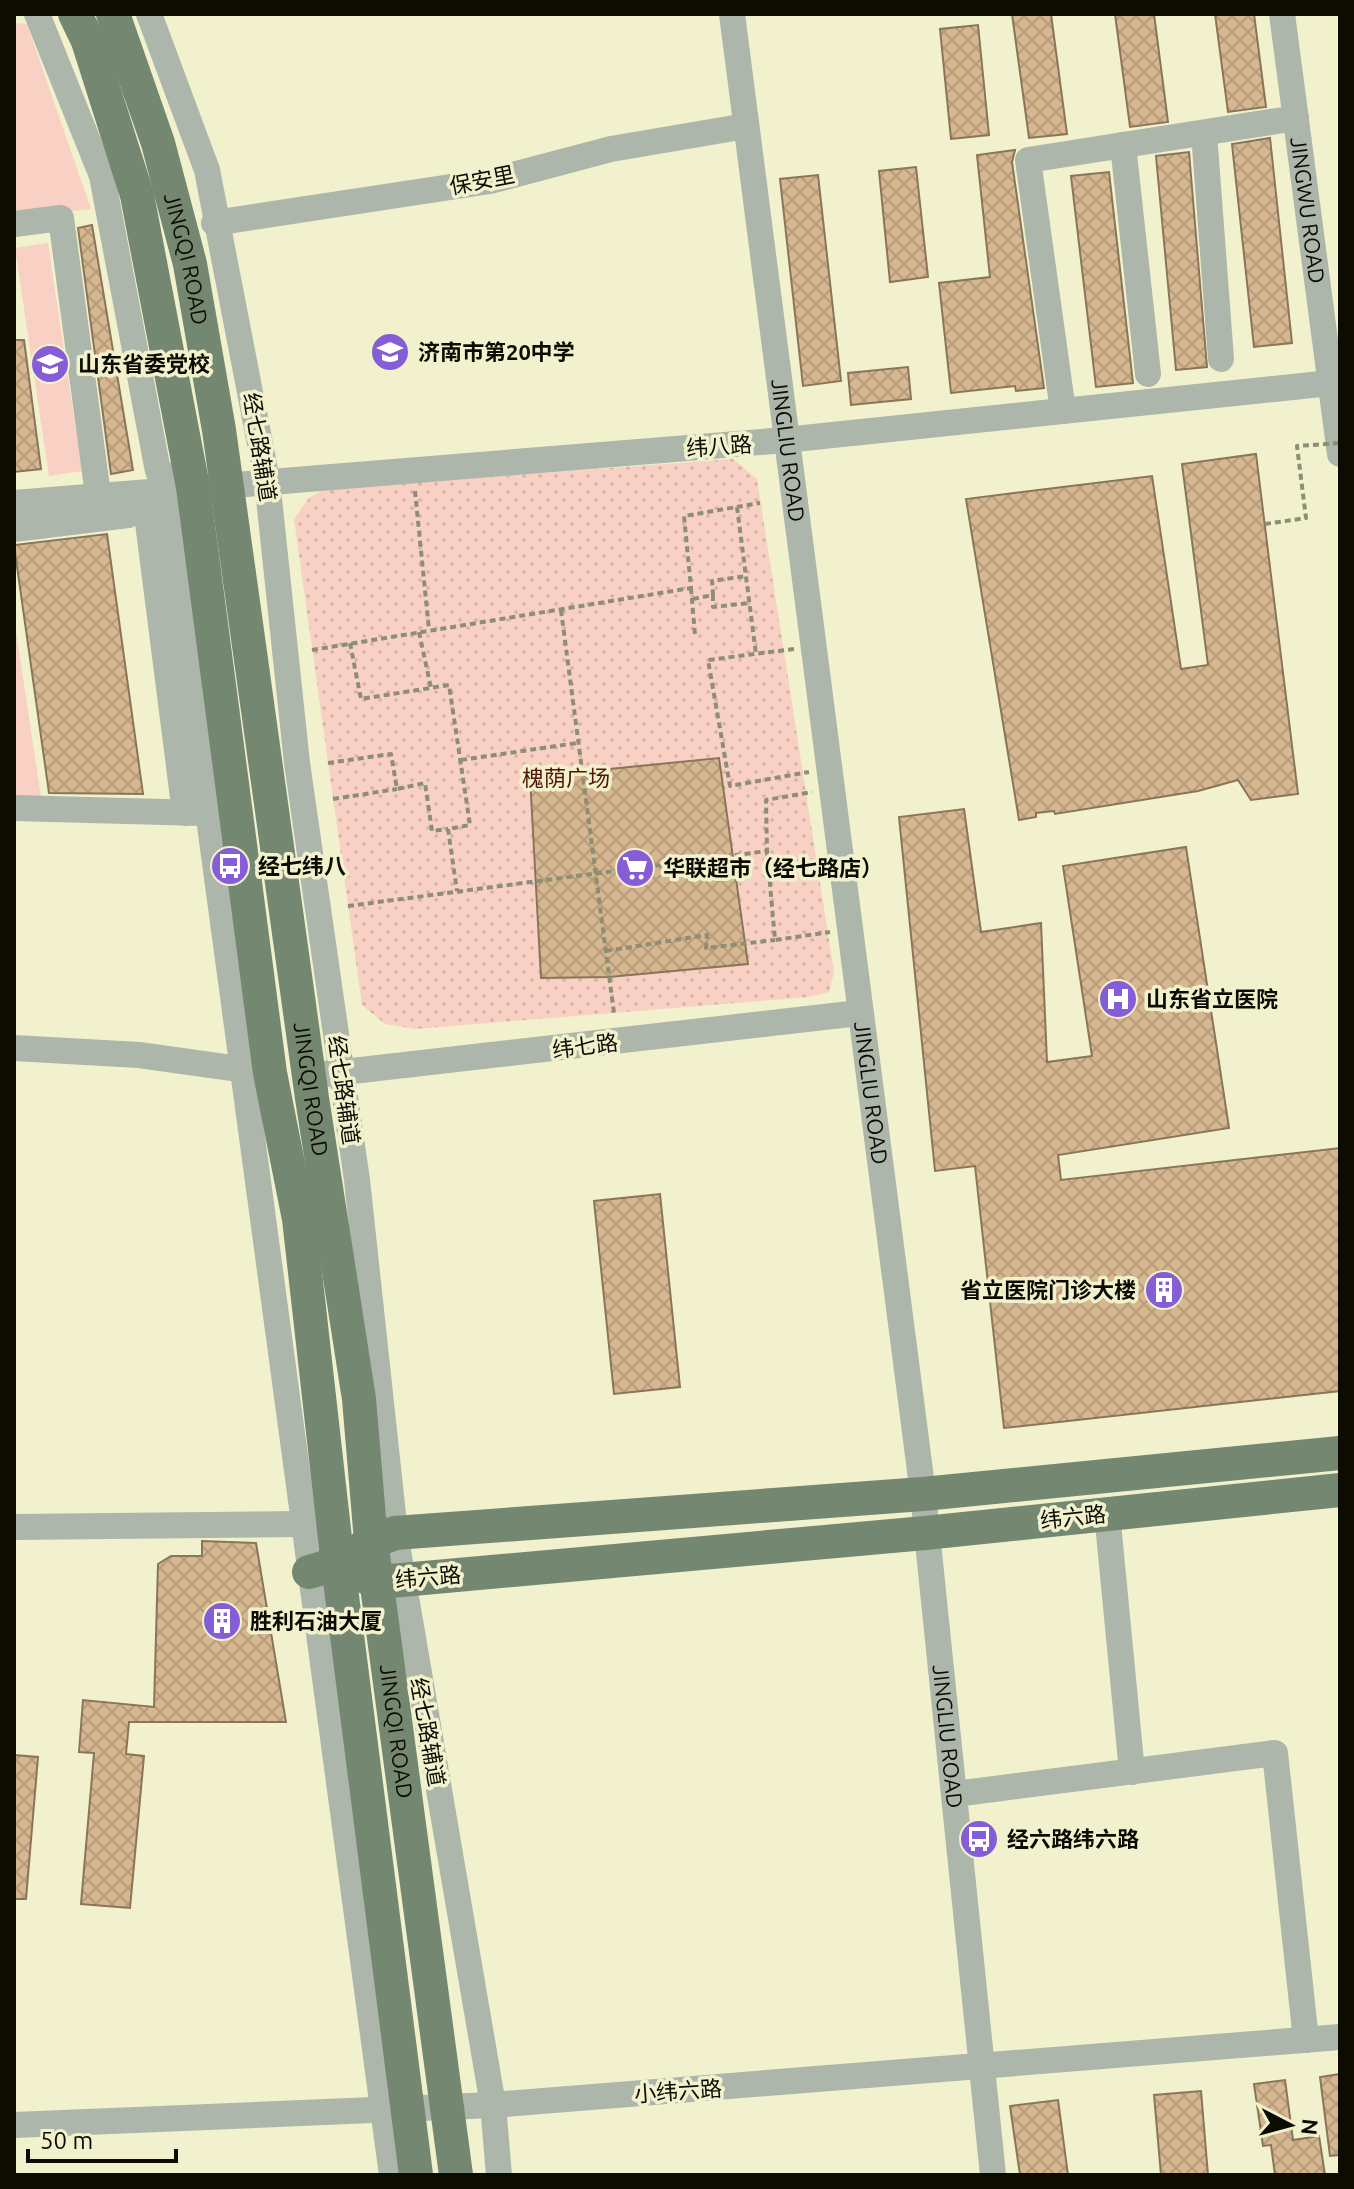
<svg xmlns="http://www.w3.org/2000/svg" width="1354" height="2189" font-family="Ubuntu,'Noto Sans SC',sans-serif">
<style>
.grass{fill:url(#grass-dots)}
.garden{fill:#f9d1c4}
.building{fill:url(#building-cross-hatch);stroke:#8a755b;stroke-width:2}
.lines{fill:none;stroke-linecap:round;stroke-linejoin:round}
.path{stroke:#8e8d75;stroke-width:4;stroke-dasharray:6 4;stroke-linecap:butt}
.minor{stroke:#acb6aa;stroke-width:26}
.major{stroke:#748771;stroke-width:34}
.path-bridge{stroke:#8e8d75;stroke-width:4;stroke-dasharray:6 4;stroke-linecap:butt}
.labels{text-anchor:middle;stroke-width:7;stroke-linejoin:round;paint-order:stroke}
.street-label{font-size:22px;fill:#0d0c03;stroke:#f1f1cd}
.poi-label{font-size:22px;font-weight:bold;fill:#0d0c03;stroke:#f1f1cd;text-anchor:start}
.park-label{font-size:22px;fill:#521602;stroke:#f1f1cd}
</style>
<defs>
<pattern id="grass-dots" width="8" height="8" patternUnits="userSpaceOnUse" patternTransform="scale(2)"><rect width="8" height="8" fill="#f9d1c4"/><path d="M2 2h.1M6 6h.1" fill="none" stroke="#d4b2a7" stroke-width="1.8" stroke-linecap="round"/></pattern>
<pattern id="building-cross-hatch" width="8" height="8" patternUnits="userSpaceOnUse" patternTransform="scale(2)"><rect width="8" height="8" fill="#d6b78f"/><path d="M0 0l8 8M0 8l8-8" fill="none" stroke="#b69c7a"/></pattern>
</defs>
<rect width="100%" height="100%" fill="#f1f1cd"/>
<path class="grass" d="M733 459 757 479 834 972 829 992 809 997 415 1029 385 1024 362 1005 294 519 309 498 325 489Z"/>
<path class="garden" d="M14 23 27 24 91 209 14 217Z
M48 243 82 471 49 476 15 248Z
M14 618 41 797 14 796Z"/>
<path class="building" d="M1012 14H1051L1067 134 1029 138Z
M1115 14H1154L1168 122 1130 127Z
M1215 14H1254L1266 107 1228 112Z
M978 25 989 135 951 139 940 29Z
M1270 138 1292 343 1254 347 1232 144Z
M1015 150 1012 162 1044 388 1016 391 1015 386 951 393 939 283 990 277 977 155Z
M1189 152 1207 367 1176 370 1156 156Z
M916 167 928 277 890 282 879 171Z
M1109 172 1133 383 1096 387 1071 176Z
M818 175 841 381 803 386 780 179Z
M92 225 133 470 111 474 78 228Z
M14 340H24L41 469 14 472Z
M908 367 911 399 851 405 848 373Z
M1256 454 1298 794 1251 800 1238 780 1198 791 1055 814 1054 811 1036 813V817L1019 820 966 499 1152 476 1181 669 1208 665 1182 464Z
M107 534 143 794 49 793 14 545Z
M719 758 748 964 609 977 541 978 530 777Z
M964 809 981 932 1041 923 1047 1062 1092 1056 1063 866 1186 847 1229 1128 1058 1155 1061 1180 1340 1148V1391L1004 1428 975 1166 935 1171 899 817Z
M660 1194 680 1387 614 1394 594 1201Z
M202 1541 256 1543 286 1722H129L126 1754 144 1756 130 1908 81 1904 94 1753 79 1752 83 1700 154 1707 158 1564 171 1556H202Z
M14 1755 38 1757 26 1899H14Z
M1340 2074V2155L1330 2156 1320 2077Z
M1285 2080 1293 2140 1319 2136 1325 2175H1275L1271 2145 1263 2146 1254 2084Z
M1201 2091 1208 2175H1161L1154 2095Z
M1058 2100 1068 2175H1020L1010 2106Z"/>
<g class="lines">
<path class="path" d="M415 491 429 630
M737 507 756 654
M691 588 695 635
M713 595V607L749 603
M693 599 713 595 712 581 746 576
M561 610 614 1013
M419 632 431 688
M350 643 361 699 449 685 470 825 448 829 457 891
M794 649 708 660 730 786 809 772
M312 650 691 588 684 516 760 503
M461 760 577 743
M328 763 391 754 397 789 425 783 432 831 448 829
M333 799 397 789
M767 851 775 940 830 932
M348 906 767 851 766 800 812 792
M606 951 707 935 706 948 775 940"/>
<g class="minor">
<path d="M37 14 102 176 158 471 193 487 167 507 392 2175"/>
<path d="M149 14 207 170 267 480 297 763 357 1180 395 1533 493 2105 499 2175"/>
<path id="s1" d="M732 14 923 1494 993 2175"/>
<path id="s2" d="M1282 14 1340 454"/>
<path d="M1204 133 1221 359"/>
<path d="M1123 145 1148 374"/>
<path d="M214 223 490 181 611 149 746 126"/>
<path d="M14 224 61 218 98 495"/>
<path d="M1063 411 1028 160 1296 118"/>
<path d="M14 503 785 440 1340 382"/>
<path d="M146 507 185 813"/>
<path d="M14 529 128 515 160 501"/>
<path d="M14 808 202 813"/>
<path d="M14 1048 139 1055 261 1072"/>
<path d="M326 1074 859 1013"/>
<path d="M1107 1513 1132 1772"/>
<path d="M14 1527 303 1524"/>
<path d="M955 1794 1275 1753 1306 2040"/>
<path d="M14 2125 493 2105 1340 2037"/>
</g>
<g class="major">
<path d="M75 14 88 41 137 195 193 487 270 1073 299 1219 338 1565 416 2175"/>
<path id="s3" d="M113 14 158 143 190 264 219 430 312 1098 359 1399 371 1541 456 2175"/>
<path d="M309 1572C346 1563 361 1544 395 1533L923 1494 1340 1453"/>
<path d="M357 1573 376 1582 402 1580 925 1533 1340 1490"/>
</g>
<path class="path-bridge" d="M1265 524 1306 518 1297 446 1340 443"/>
</g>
<defs>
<symbol id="school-disc" viewBox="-11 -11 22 22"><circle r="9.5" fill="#845dd7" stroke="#f1f1cd"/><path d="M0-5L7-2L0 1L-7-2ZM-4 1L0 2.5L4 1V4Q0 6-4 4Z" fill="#fff"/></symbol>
<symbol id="university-disc" viewBox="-11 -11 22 22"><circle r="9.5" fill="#845dd7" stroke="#f1f1cd"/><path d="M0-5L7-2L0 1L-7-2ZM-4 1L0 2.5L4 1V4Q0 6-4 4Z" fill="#fff"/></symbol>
<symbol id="bus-disc" viewBox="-11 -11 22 22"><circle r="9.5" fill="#845dd7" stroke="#f1f1cd"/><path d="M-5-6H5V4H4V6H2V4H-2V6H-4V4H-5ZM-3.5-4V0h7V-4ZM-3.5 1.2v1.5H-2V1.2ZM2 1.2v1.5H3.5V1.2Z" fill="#fff"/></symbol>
<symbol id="supermarket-disc" viewBox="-11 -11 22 22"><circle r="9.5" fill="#845dd7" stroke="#f1f1cd"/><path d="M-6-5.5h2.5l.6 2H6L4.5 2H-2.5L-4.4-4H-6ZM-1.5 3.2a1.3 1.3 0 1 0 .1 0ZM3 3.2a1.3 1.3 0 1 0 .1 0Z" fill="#fff"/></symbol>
<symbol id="hospital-disc" viewBox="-11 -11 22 22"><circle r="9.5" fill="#845dd7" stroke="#f1f1cd"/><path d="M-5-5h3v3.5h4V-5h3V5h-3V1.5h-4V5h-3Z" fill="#fff"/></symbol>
<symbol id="building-disc" viewBox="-11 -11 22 22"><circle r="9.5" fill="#845dd7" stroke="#f1f1cd"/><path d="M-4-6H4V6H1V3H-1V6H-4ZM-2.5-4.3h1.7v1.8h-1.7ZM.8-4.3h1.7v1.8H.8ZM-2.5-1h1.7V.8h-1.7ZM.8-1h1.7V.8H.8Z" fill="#fff"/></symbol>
</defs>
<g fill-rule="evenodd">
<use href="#school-disc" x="368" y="330" width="44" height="44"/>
<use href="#university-disc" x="28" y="342" width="44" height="44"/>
<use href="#bus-disc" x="208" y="844" width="44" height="44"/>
<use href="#supermarket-disc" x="613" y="846" width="44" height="44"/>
<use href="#hospital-disc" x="1096" y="977" width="44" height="44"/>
<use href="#building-disc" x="1142" y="1268" width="44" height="44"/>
<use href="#building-disc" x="200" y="1599" width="44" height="44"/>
<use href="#bus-disc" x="957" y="1817" width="44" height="44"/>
</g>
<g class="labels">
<g class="street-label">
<text transform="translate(482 180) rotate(-11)" y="8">保安里</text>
<text dy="8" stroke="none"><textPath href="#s2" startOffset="198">JINGWU ROAD</textPath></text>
<text dy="8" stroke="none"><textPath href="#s3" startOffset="256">JINGQI ROAD</textPath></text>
<text transform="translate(719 446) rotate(-4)" y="8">纬八路</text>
<text transform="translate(260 447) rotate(81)" y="8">经七路辅道</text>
<text dy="8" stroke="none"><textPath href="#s1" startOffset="440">JINGLIU ROAD</textPath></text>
<text transform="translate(585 1046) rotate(-7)" y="8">纬七路</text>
<text dy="8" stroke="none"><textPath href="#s3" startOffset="1096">JINGQI ROAD</textPath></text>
<text transform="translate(344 1090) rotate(82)" y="8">经七路辅道</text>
<text dy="8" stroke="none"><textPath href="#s1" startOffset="1088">JINGLIU ROAD</textPath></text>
<text transform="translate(1073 1517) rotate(-6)" y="8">纬六路</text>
<text transform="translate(428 1577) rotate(-5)" y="8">纬六路</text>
<text dy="8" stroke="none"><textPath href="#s3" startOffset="1744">JINGQI ROAD</textPath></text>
<text transform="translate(428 1732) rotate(80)" y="8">经七路辅道</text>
<text dy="8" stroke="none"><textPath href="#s1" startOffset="1736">JINGLIU ROAD</textPath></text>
<text transform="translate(678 2091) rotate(-4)" y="8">小纬六路</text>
</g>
<g class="poi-label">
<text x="418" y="360">济南市第20中学</text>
<text x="78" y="372">山东省委党校</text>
<text x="258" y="874">经七纬八</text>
<text x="663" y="876">华联超市（经七路店）</text>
<text x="1146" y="1007">山东省立医院</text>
<text x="1136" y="1298" text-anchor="end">省立医院门诊大楼</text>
<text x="250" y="1629">胜利石油大厦</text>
<text x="1007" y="1847">经六路纬六路</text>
</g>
<g class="park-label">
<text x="566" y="786">槐荫广场</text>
</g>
</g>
<rect width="1354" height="2189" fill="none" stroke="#0d0c03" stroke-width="32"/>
<g transform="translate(1290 2125) rotate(96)" stroke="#f1f1cd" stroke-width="6" paint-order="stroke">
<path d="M0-6L14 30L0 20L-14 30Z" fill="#0d0c03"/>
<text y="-12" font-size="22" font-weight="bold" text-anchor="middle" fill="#0d0c03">N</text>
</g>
<path d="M28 2149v12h148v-12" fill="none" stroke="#0d0c03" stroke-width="4"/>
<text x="40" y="2149" font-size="24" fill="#0d0c03" stroke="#f1f1cd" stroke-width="6" paint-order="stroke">50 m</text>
</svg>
